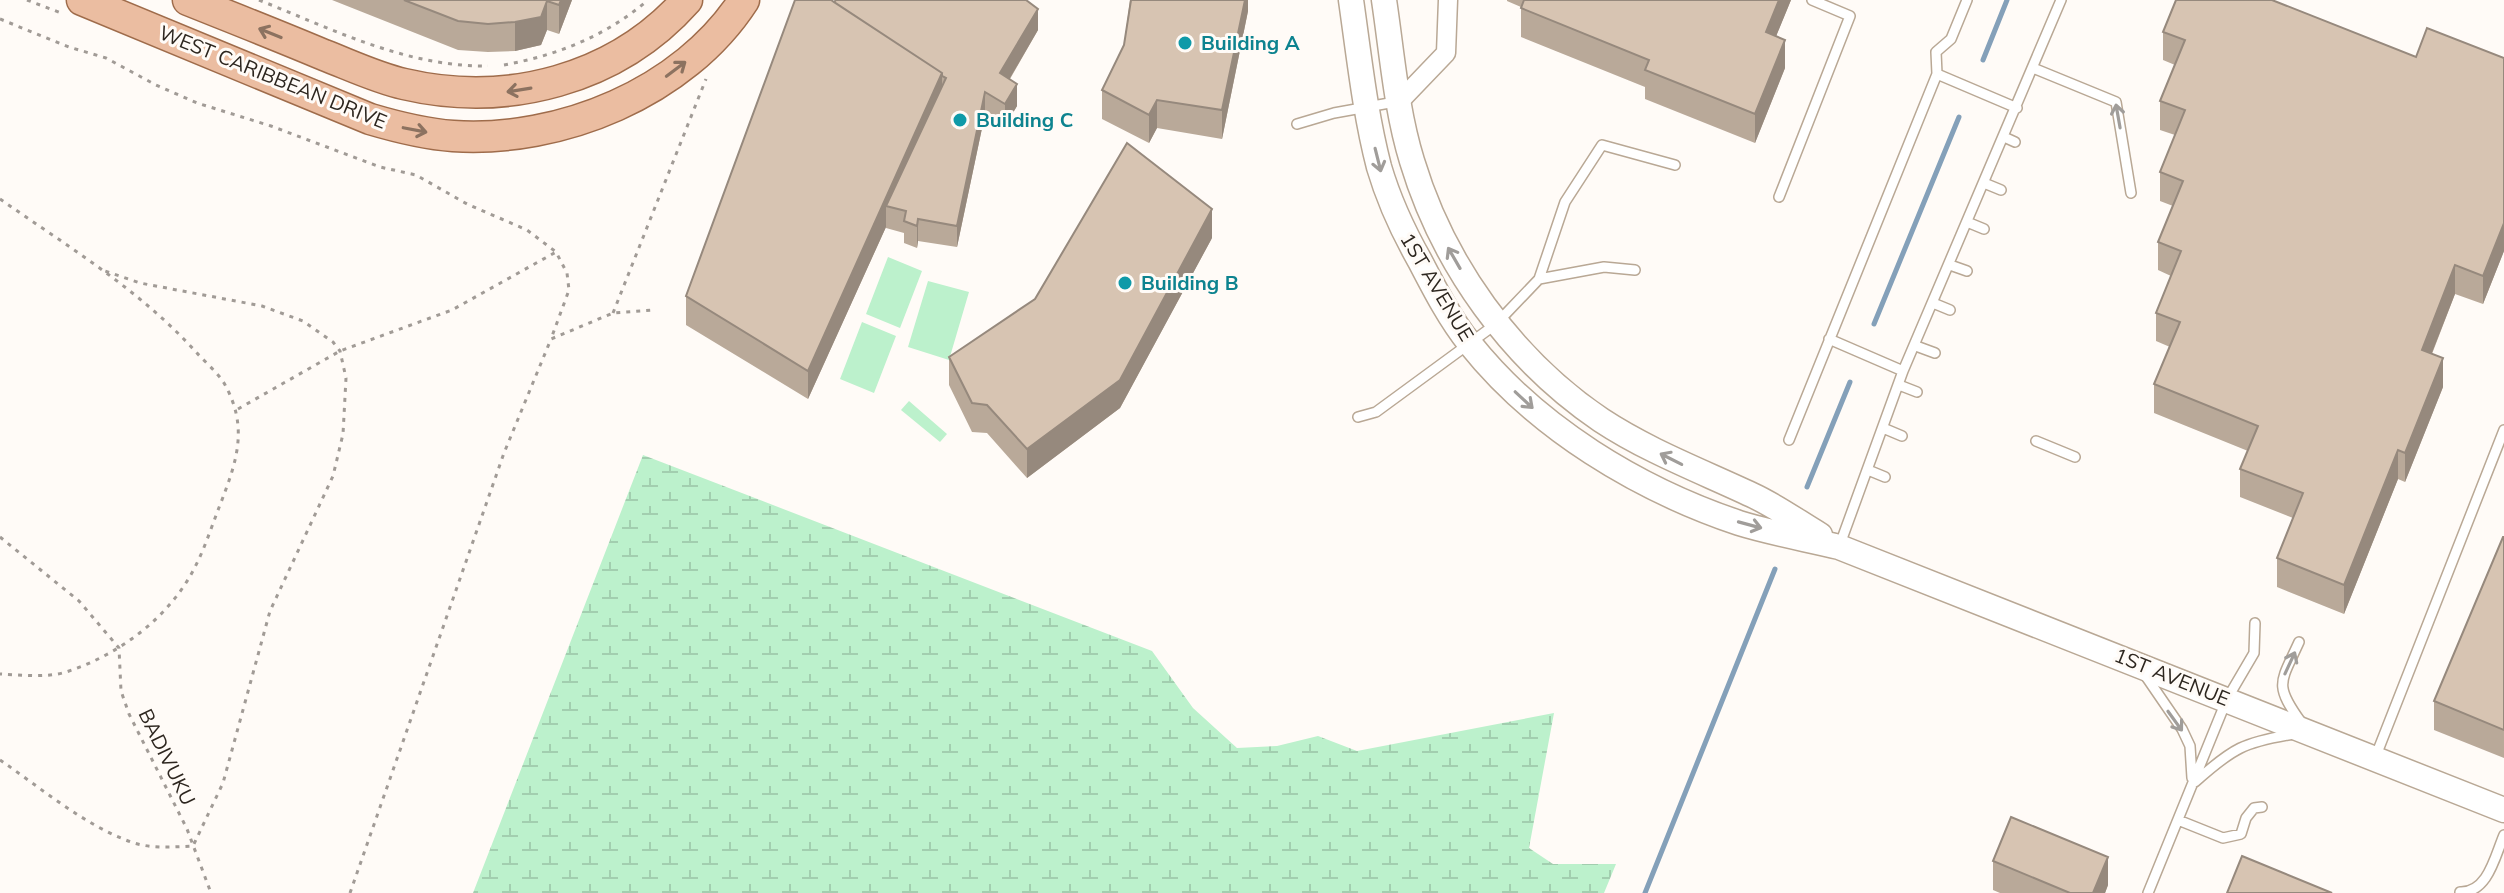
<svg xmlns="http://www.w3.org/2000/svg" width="2504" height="893" font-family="Mulish,sans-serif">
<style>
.grass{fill:#bcf1cc}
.wetland{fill:url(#wetland-marsh)}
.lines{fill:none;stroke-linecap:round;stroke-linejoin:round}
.stream{stroke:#84a0b9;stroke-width:5}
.service-casing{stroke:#b9a895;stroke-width:12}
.minor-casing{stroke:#b9a895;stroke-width:21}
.tertiary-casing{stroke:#b9a895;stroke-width:27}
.primary-casing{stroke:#9f6c4b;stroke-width:33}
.path{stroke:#a19b96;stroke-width:3;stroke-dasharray:4 6;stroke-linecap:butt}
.service{stroke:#fff;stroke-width:9}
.minor{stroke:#fff;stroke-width:18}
.tertiary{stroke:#fff;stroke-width:24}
.primary{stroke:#ebbda1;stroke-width:30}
.wall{fill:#b9a999}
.shaded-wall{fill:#96897d}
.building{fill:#d7c4b2;stroke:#96897d;stroke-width:2}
.oneway{stroke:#8c7260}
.oneway2{stroke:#a09d9a}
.culture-dot{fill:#0f9aa8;stroke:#fffbf7;stroke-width:3}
.labels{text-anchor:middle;stroke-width:6;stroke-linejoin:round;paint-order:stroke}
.culture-label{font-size:20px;font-weight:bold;fill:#0d838f;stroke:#fffbf7;text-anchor:start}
.street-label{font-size:20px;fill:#2d261f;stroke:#fffbf7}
</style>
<defs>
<pattern id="wetland-marsh" width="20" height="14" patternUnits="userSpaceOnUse" patternTransform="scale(2)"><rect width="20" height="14" fill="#bcf1cc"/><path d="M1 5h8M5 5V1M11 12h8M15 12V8" fill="none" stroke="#a2ceaf"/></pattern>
</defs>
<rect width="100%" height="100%" fill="#fffbf7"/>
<path class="grass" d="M888 257 922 271 900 328 866 314Z
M928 281 969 292 949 360 908 347Z
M862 322 896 336 874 393 840 379Z
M909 401 947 434 940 442 901 410Z"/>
<path class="wetland" d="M643 455 1152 651 1193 708 1237 748 1277 746 1318 736 1357 751 1554 713 1529 848 1553 864H1616L1604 893H473Z"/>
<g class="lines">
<path class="stream" d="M1983 60 2007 0
M1874 324 1959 117
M1807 487 1850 382
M1645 893 1775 569"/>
<defs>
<path id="service" d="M2033 68 2116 102 2131 193
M1937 74 2017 108
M1297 124 1334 113 1395 102
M2004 137 2015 142
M1984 183 2001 190
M1779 197 1850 16 1812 0
M1967 222 1984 229
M1950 265 1967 271
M1539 279 1565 202 1602 145 1675 165
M1933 303 1950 310
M1829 339 1903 371
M1916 346 1935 353
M1899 385 1917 392
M1358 417 1376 412 1496 324 1539 279 1604 267 1635 270
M1883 428 1902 436
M1789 440 1937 74 1936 52 1951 39 1967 0
M2036 441 2075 457
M1868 470 1885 477
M1839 547 1903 371 2061 0
M2299 642C2281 682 2273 684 2301 722
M2145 675 2182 729 2190 746 2192 778
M2375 758 2504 430
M2195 782C2233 748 2244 742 2294 734
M2178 820 2223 838 2241 834 2246 818 2254 808 2262 807
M2460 892C2488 893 2495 856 2504 835
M2148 893 2227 699 2254 653 2255 623"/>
<path id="minor" d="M1399 102 1446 53 1448 0"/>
<path id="tertiary" d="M1351 0C1359 56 1365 113 1379 167 1389 201 1403 231 1420 261 1435 290 1450 319 1470 344 1537 428 1638 489 1739 523 1771 533 1806 539 1839 547L2504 810
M1384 0C1392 53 1396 109 1412 161 1443 264 1511 359 1601 420 1648 451 1701 471 1752 495 1776 506 1798 522 1820 535"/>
<path id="primary" d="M82 0 370 119C397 127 424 134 453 136 560 143 684 93 744 0
M188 0C233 18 279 36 324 55 350 65 377 78 404 84 507 108 616 80 687 0"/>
</defs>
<use href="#service" class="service-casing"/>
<use href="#minor" class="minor-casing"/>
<use href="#tertiary" class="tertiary-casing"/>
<use href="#primary" class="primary-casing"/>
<path class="path" d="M27 0 61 13
M259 0C334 30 407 67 488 66
M0 19 69 47 106 58 156 85 197 103 271 126 380 167 416 175 467 204 527 230 556 252 567 273 569 290 551 339
M504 65C558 55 606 36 648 0
M0 199C67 246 140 290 196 352 205 362 217 372 224 383 249 427 237 461 220 505 212 525 205 548 195 567 170 617 119 655 66 672 46 678 21 675 0 674
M613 313 706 79
M238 409 340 351 452 310 556 252
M0 537 79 601 119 648 121 691 129 714 187 829 211 893
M0 760C41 788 84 825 131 842 151 849 172 847 193 846L223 783 270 611 333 476 343 434 346 378 340 351 333 342 303 321 262 306 140 283 102 270
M350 893 504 453 551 339 613 313 653 310"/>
<use href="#service" class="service"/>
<use href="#minor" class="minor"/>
<use href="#tertiary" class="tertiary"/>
<use href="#primary" class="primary"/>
</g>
<path class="wall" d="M332 0H572L559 34 547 30 541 45 515 51 488 52 458 50Z
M1130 0H1248V11L1222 139 1157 128 1149 143 1102 119V90L1124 45Z
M1507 0H1791L1776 36 1785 68 1755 143 1645 99V87L1521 37V7L1507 1Z
M834 2 1038 30 1010 79 1017 106 1005 126 985 114 957 247 918 241 917 248 904 243V233L886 228V227L808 399 686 325V296Z
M2163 32 2416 57 2504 58V251L2483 304 2455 294 2432 354 2443 387 2405 482 2398 479 2344 614 2277 587V558L2293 518 2240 497V469L2248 451 2154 413V384L2170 347 2156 341V313L2171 276 2158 270V242L2173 206 2160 201V172L2175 135 2160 130V101L2175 65 2163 60Z
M1212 238 1120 408 1027 478 987 433 972 432 949 385V357Z
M2504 537V758L2434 730V701Z
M1993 861 2108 885 2105 893H2000L1993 890Z"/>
<path class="shaded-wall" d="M561 0H572L559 34V5Z
M1245 0H1248V11L1222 139V110Z
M1779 0H1791L1766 61V32Z
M547 1V30L541 45 515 51V22Z
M1038 9V30L1000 95V73Z
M1785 40V68L1755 143V114Z
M942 73V101L886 206V227L808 399V371Z
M1017 84V106L1005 126V104Z
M985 92V114L957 247V226Z
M1157 100V128L1149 143V115Z
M1212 209V238L1120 408 1027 478V449Z
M918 219V241L917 248V226Z
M2504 223V251L2483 304V276Z
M2455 265V294L2422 378V350Z
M2443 358V387L2405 482V453Z
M2398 450V479L2344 614V585Z
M2108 857V885L2105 893H2093Z"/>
<path class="building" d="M404 0H561L559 5 547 1 541 17 515 22 488 24 458 21Z
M795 0H831L942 73 808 371 686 296Z
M836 0H1026L1038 9 1000 73 1017 84 1005 104 985 92 957 226 918 219 917 226 904 221 906 211 886 206 946 78 942 76V73L834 2Z
M1131 0H1245L1222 110 1157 100 1149 115 1102 90 1124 45Z
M1524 0H1779L1766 32 1785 40 1755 114 1645 70 1649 60 1521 8Z
M2176 0H2272L2416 57 2427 28 2504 58V223L2483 276 2455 265 2422 350 2443 358 2405 453 2398 450 2344 585 2277 558 2303 493 2240 469 2258 426 2154 384 2180 322 2156 313 2181 251 2158 242 2183 181 2160 172 2185 110 2160 101 2185 40 2163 32Z
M1127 143 1212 209 1120 380 1027 449 987 405 972 403 949 357 1035 299Z
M2503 537H2504V730L2434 701Z
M2011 817 2108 857 2093 893H2070L1993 861Z
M2242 856 2332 893H2227Z"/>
<defs><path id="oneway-shaft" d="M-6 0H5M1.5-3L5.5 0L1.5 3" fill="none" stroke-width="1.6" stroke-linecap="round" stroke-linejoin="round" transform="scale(2)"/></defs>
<g class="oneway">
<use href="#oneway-shaft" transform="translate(270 33) rotate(-158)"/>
<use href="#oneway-shaft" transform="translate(676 69) rotate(-37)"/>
<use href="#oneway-shaft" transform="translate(519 90) rotate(171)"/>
<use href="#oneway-shaft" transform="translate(415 130) rotate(11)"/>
</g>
<g class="oneway2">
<use href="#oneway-shaft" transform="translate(2118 116) rotate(-100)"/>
<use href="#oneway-shaft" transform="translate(1378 160) rotate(76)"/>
<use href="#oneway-shaft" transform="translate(1454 258) rotate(-120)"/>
<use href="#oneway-shaft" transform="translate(1524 400) rotate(43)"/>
<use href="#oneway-shaft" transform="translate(1671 459) rotate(-153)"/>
<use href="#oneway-shaft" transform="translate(1750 525) rotate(15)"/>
<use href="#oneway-shaft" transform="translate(2290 663) rotate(-65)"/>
<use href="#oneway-shaft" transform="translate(2175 721) rotate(54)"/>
</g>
<g class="culture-dot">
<circle cx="1185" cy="43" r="8"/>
<circle cx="960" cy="120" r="8"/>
<circle cx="1125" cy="283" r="8"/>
</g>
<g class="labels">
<g class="culture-label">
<text x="1201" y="50">Building A</text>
<text x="976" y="127">Building C</text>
<text x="1141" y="290">Building B</text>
</g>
<g class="street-label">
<text transform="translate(273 77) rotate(22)" y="7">WEST CARIBBEAN DRIVE</text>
<text transform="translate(1437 287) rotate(59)" y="7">1ST AVENUE</text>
<text transform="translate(2172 677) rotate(22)" y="7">1ST AVENUE</text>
<text transform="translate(167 757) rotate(64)" y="7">BADIVUKU</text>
</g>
</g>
</svg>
